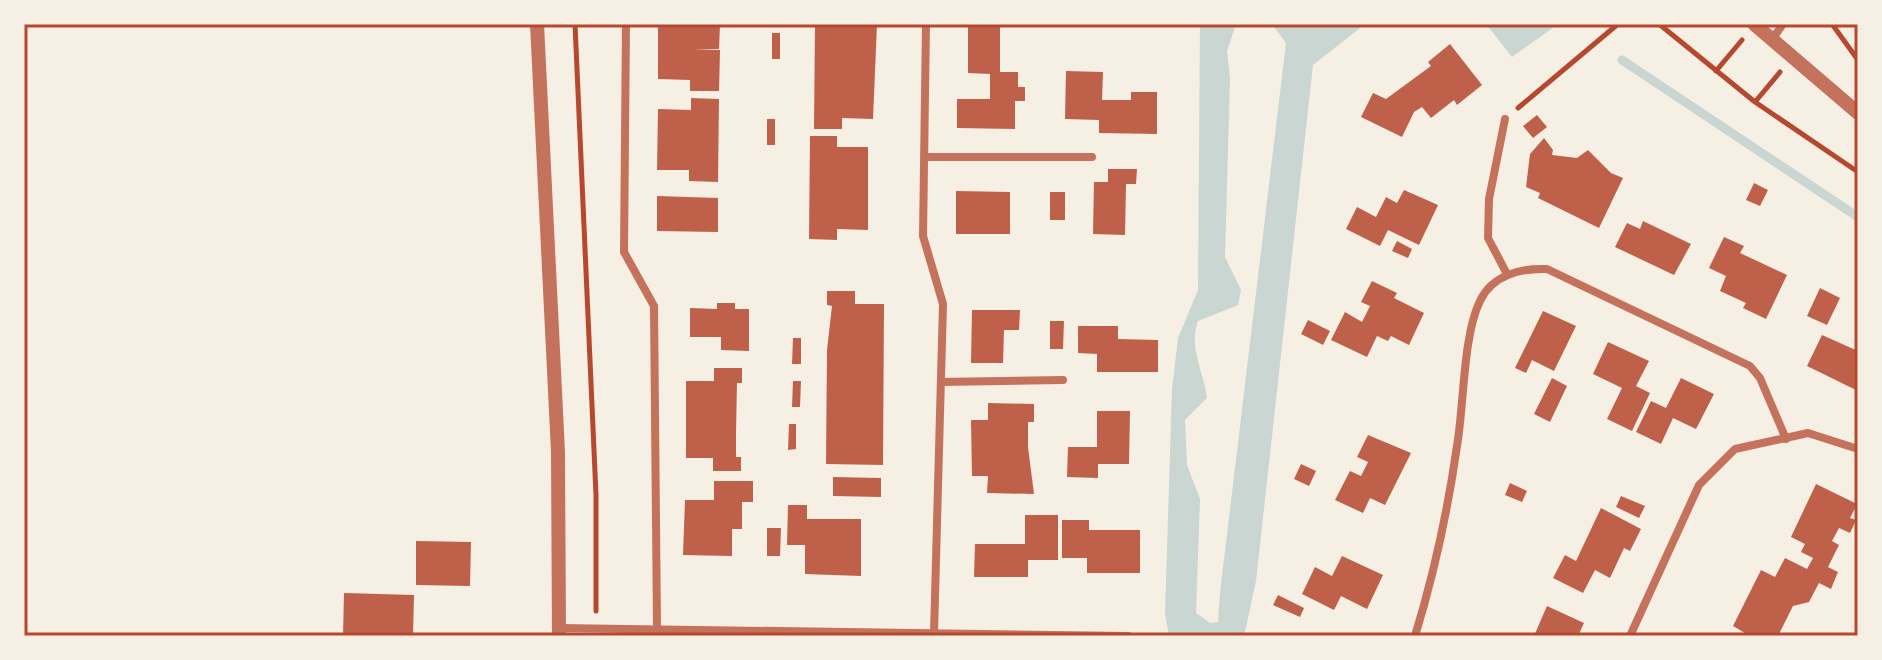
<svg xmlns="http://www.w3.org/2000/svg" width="1882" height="660" font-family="'Work Sans',sans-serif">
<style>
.water{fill:#c9d6d2}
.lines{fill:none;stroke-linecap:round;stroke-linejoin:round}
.stream{stroke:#c9d6d2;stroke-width:9}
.building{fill:#bf614a}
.path{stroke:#b5482f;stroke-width:5}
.minor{stroke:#c5725c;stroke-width:8}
.tertiary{stroke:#c5725c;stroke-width:14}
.neatline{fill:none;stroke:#b5482f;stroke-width:3}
</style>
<rect width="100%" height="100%" fill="#f6efe4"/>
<path class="water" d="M1200 24H1236L1227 51 1230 78 1225 257 1241 290 1238 305 1198 321C1188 347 1204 372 1207 398L1185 420 1187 465 1200 499 1196 613 1210 623 1218 622 1220 593 1286 43 1272 24H1365L1313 65 1256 581 1244 636H1169L1165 614 1172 389 1178 338 1198 290Z
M1486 24H1558L1512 57Z"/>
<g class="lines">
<path class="stream" d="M1622 60 1858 217"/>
</g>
<path class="building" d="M658 24H720L719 49 693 50H720L719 91H690V80L658 79Z
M815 24H877L873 119 842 118V129H814Z
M968 24H1000V72H1018V87H1025V101H1015V129L957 128V99H990V74L968 73Z
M772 33H780V59H772Z
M1450 44 1482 85 1457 105 1454 100 1431 118 1422 107 1414 112 1402 137 1361 117 1373 93 1386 99 1431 66 1428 62Z
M1066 71 1103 72 1102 100H1131V92H1157V134L1099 133V120L1065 119Z
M691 98 719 99 718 182 689 181V170H657L658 109 691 110Z
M1537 115 1547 127 1533 138 1523 126Z
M767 119H775V145H767Z
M810 136H837V147H868V230L837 229V240L809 239Z
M1544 138 1553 150 1552 155 1577 158 1588 150 1611 173 1623 178 1599 228 1538 198 1540 193 1526 187 1530 154Z
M1108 169H1137L1136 184H1126L1125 235 1093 234 1094 182H1108Z
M1754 183 1768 190 1760 206 1746 200Z
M1404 190 1438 205 1419 245 1388 230 1380 246 1346 229 1357 207 1376 217 1386 197 1397 203Z
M956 191 1010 192V234H956Z
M1050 192H1065V220H1050Z
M657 196 718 198V232L657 231Z
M1643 221 1691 244 1674 275 1615 247 1627 223 1640 229Z
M1724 237 1744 246 1740 253 1787 275 1766 319 1743 308 1746 303 1720 291 1726 276 1709 268Z
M1397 241 1412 249 1408 258 1392 251Z
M1372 281 1397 293 1394 298 1424 313 1409 345 1391 336 1388 341 1377 336 1367 357 1331 340 1345 312 1362 322 1370 306 1361 302Z
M1820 288 1840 298 1827 325 1807 316Z
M827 291H855V304H884L883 465 826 464 827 350 832 306 827 305Z
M717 303H735V309H749V351L721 350V337H690V308L717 309Z
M972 310H1020L1019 330H1004L1003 363H971Z
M1543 311 1576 326 1554 371 1532 360 1526 373 1515 368Z
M1308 320 1330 331 1323 345 1301 334Z
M1050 321H1064L1063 349H1050Z
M1078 326H1118V339L1158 340V372H1097V354L1078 353Z
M1822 335 1858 351 1856 390 1807 366Z
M793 338H801V364H792Z
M1608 342 1649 361 1636 386 1650 393 1632 431 1607 419 1622 388 1593 374Z
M714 368H742V383H737L736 432V457H741V471H713V458H686V381H714Z
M1552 378 1567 386 1550 422 1534 414Z
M1681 378 1714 394 1696 429 1673 418 1661 444 1636 432 1651 401 1666 408Z
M793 381H801L800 407H792Z
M988 403 1034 404V422H1028V447L1034 494 987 493 988 476H972L971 420H988Z
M1097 411H1130L1129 464H1098V478L1067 477 1068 447H1097Z
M789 424H796V449L788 450Z
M1368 435 1411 453 1385 505 1370 498 1363 513 1335 500 1350 471 1361 476 1368 462 1357 457Z
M1301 464 1316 471 1309 486 1294 479Z
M833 477 881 478V497L833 496Z
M714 481H753V502H742V529H732V556L683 555 685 500H714Z
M1510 483 1527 491 1522 502 1505 495Z
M1816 484 1857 504 1850 518 1856 520 1850 533 1839 528 1832 541 1839 545 1828 567 1838 572 1831 589 1819 583 1809 602 1793 606 1778 636H1750L1733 626 1761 570 1775 577 1785 558 1807 569 1813 558 1801 552 1805 544 1791 537Z
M1621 496 1645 506 1639 518 1616 507Z
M788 505H807V519H861V576L805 574V545H787Z
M1601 508 1641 529 1630 551 1624 548 1610 578 1595 570 1583 593 1553 578 1565 555 1576 561Z
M1025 515H1058V560H1028V577H974L975 544H1025Z
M1062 520H1089V530H1140V573H1087V558H1062Z
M767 528H781L780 556H767Z
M416 541 471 542 470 586 416 585Z
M1342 556 1383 575 1367 609 1341 596 1334 610 1302 594 1315 567 1332 576Z
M344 593 414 595 413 636H343Z
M1278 595 1304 608 1300 617 1273 605Z
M1547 606 1584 623 1578 636H1534Z"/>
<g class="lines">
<path class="path" d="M575 24 596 495V611
M1659 24 1755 102 1858 172
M1832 24 1858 60
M1716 71 1742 40
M1755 102 1780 72
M1518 108 1618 24"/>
<path class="minor" d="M626 24 624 252 654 306 657 629
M926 24 923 236 943 304 934 633
M1773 38 1783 24
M1505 119 1489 199 1488 238 1507 274
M924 157H1092
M941 382 1063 380
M559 628 1128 636
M1415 636C1434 574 1448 509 1457 446 1464 406 1463 335 1480 301 1492 275 1521 268 1547 269L1750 366 1760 378 1786 439
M1630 636 1699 485 1735 449 1808 433 1858 449"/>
<path class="tertiary" d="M537 24 558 452 559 636
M1754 24 1858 113"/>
</g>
<rect width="1882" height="660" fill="none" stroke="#f6efe4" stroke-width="52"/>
<rect x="26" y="26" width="1830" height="608" class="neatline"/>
</svg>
